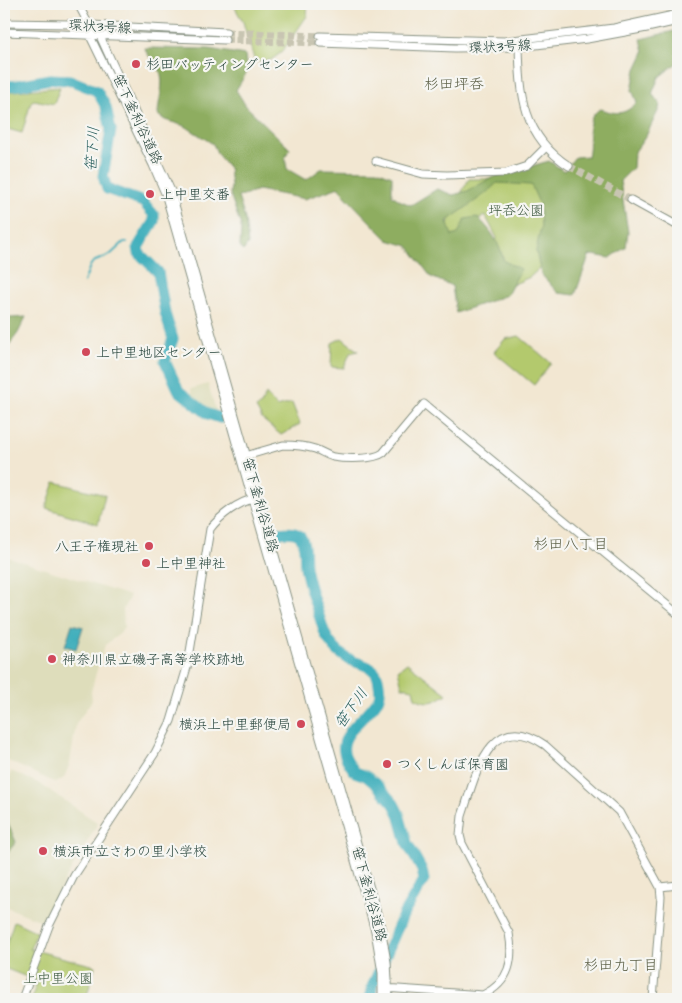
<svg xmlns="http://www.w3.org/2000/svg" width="682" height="1003" font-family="'Architects Daughter','Klee One',sans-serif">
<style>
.built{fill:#deddbb}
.green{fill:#b3c96d;stroke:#698350}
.forest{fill:#8ead60;stroke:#56754a}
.water{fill:#40afbc;stroke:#307678}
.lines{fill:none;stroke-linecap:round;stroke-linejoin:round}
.stream{stroke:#40afbc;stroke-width:2}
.river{stroke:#40afbc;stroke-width:11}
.minor-tunnel{stroke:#c8c5b2;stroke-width:7;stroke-dasharray:7 3.5;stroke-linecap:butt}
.minor-casing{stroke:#889283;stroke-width:9}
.minor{stroke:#fff;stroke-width:7}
.poi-dot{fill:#d1495b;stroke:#f6f6f2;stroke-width:2}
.labels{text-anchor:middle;stroke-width:4.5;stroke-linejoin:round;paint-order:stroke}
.street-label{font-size:14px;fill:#1f3d34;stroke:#f6f6f2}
.poi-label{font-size:14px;fill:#1f3d34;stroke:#f6f6f2;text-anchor:start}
.park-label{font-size:14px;fill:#3d593f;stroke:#f6f6f2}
.neighbourhood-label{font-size:15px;fill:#5e6249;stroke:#f6f6f2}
.water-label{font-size:15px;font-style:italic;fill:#295f5d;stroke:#f6f6f2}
</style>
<rect width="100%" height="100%" fill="#f6f6f2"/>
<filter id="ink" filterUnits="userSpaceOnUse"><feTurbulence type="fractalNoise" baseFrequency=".02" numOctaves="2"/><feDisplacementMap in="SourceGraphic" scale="10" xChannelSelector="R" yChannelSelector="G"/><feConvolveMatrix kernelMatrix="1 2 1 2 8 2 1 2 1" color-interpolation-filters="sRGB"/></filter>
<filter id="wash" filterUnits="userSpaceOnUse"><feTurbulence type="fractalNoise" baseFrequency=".0096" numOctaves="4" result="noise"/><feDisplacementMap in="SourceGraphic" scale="20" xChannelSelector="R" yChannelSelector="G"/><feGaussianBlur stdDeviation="1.12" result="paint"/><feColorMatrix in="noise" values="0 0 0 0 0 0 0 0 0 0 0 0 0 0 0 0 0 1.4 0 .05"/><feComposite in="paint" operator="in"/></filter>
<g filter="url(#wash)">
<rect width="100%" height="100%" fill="#f2e7d2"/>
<path class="built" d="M208 384 215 408 218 413 205 408 192 396 191 389Z
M4 556 130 596 123 609 124 628 118 635 105 645 96 673 91 692 92 700 76 724 70 763 64 778 56 783 4 759Z
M11 771 40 784 98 823 57 894 44 922 4 906V787L8 786Z"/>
<path class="green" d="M233 4H308L307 16 282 52 271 60 255 62 243 22Z
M60 87 54 104 34 100 31 102 22 133 4 128V92Z
M535 171 545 198 541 267 530 277 514 284 501 297 487 268 497 238 485 215 477 221 465 241 445 235 453 207 469 179H504Z
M519 336 551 363 534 385 494 352 505 339Z
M342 338 358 351 350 353 344 368 331 367 332 343Z
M266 394 277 407 292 403 300 424 281 435 262 419 256 408 261 405Z
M55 482 105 495 98 524 46 508Z
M407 663 447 694C435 702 429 705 415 698L413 689 402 687 398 670Z
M14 921 37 932 30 949 95 966 86 999H32L37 981 4 968V951Z"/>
<path class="forest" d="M678 30V62L659 77 652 94 660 104 659 109 646 136 634 153 633 168 620 181 628 232 626 247 610 258 593 255 589 256 575 295 558 293 541 274 536 251 541 226 539 203 531 185 497 183 485 194 447 221 452 236 458 234 465 219 477 217C491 229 499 243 504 261L521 269 507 295 456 313 452 286 431 277 408 246 388 240 346 197 339 187 305 199 258 190 238 197 245 219 248 244 243 251 240 247 241 226 230 194 231 185 229 168 218 155 213 144 185 126 165 120 158 115C158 101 165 85 160 71 158 62 147 58 145 48L209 49 245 55 247 72 236 90 246 106 290 149 285 157 287 169 306 180 321 169 377 170 392 176V195L401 201 411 205 437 189 453 195 468 191 493 177 549 161 564 171 575 157 588 156C593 140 582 120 600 109 617 114 624 116 637 102L632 90 636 69 644 52 641 39Z
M4 315 11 318 26 317 18 333 4 352Z
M4 807 8 824 16 842 4 857Z"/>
<path class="water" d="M72 624 83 627 76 649 65 646Z"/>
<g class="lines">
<path class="stream" d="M137 243 139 244
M84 282 90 266 93 262 110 255 124 242H127"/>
<path class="river" d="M4 85 13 86 50 79 70 80 97 91 106 107 111 130 103 176 107 189 143 202 154 215V221L138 247 139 253 158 272 165 313 173 339 165 361 179 391 208 414 220 418
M278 533C285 532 295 531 300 536 306 543 304 557 305 566 308 587 317 608 323 628 327 642 340 656 353 661 360 664 368 665 374 671 379 675 379 685 380 692 381 709 339 729 344 752 345 759 351 766 355 772L366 776 378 786 394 804 399 814 407 843 422 870 424 880 404 913 372 987 370 999"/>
</g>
</g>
<g filter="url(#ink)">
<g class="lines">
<path class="minor-tunnel" d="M226 32 320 36
M225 40 320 43
M569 166 631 200"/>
<defs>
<path id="minor" d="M78 4 89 25 90 36 153 165 165 193 375 931 382 973V999
M4 23 72 24 226 32
M89 25 100 36 171 191 381 927 387 962 389 999
M4 32 225 40
M320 36 505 41 614 28 678 14
M320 43 455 48 519 47 587 39 647 28 678 21
M519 44C520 95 523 136 569 166
M376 161 423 174 447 175 506 173 527 166 546 147
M631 200 678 226
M242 457 283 445C293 445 305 446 315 449 321 451 326 455 333 457 344 459 374 460 383 453L424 404 678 614
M660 887 678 885
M384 988 483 995C510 982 514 960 509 933L462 843 460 835 462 816C475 778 489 706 545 745L619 812 660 887 661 897 653 999
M22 999 49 926 74 876 155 753 171 721 188 664 210 529C221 515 238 502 256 498"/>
</defs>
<use href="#minor" class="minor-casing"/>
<use href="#minor" class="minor"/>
</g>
</g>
<g class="poi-dot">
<circle cx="136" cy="64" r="5"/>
<circle cx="150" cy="194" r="5"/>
<circle cx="86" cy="352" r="5"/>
<circle cx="149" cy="546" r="5"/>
<circle cx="146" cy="563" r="5"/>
<circle cx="52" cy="659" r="5"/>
<circle cx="301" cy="724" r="5"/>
<circle cx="387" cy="764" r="5"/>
<circle cx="43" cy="851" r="5"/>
</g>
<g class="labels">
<g class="street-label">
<text transform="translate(100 26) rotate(3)" y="5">環状3号線</text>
<text transform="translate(500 46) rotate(-3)" y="5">環状3号線</text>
<text transform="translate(138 119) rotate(65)" y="5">笹下釜利谷道路</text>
<text transform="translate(261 505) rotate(74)" y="5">笹下釜利谷道路</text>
<text transform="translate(370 894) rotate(75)" y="5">笹下釜利谷道路</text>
</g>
<g class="poi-label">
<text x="146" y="69">杉田バッティングセンター</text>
<text x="160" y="199">上中里交番</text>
<text x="96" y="357">上中里地区センター</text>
<text x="139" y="551" text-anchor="end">八王子権現社</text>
<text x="156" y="568">上中里神社</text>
<text x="62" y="664">神奈川県立磯子高等学校跡地</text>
<text x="291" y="729" text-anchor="end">横浜上中里郵便局</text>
<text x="397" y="769">つくしんぼ保育園</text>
<text x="53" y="856">横浜市立さわの里小学校</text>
</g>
<g class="park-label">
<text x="516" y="215">坪呑公園</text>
<text x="58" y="983">上中里公園</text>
</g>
<g class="neighbourhood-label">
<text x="454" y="89">杉田坪呑</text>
<text x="571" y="549">杉田八丁目</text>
<text x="621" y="970">杉田九丁目</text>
</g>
<g class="water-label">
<text transform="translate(92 149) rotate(-86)" y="5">笹下川</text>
<text transform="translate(351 708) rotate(-55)" y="5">笹下川</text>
</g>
</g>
<rect width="682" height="1003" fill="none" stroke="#f6f6f2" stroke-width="20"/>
</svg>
